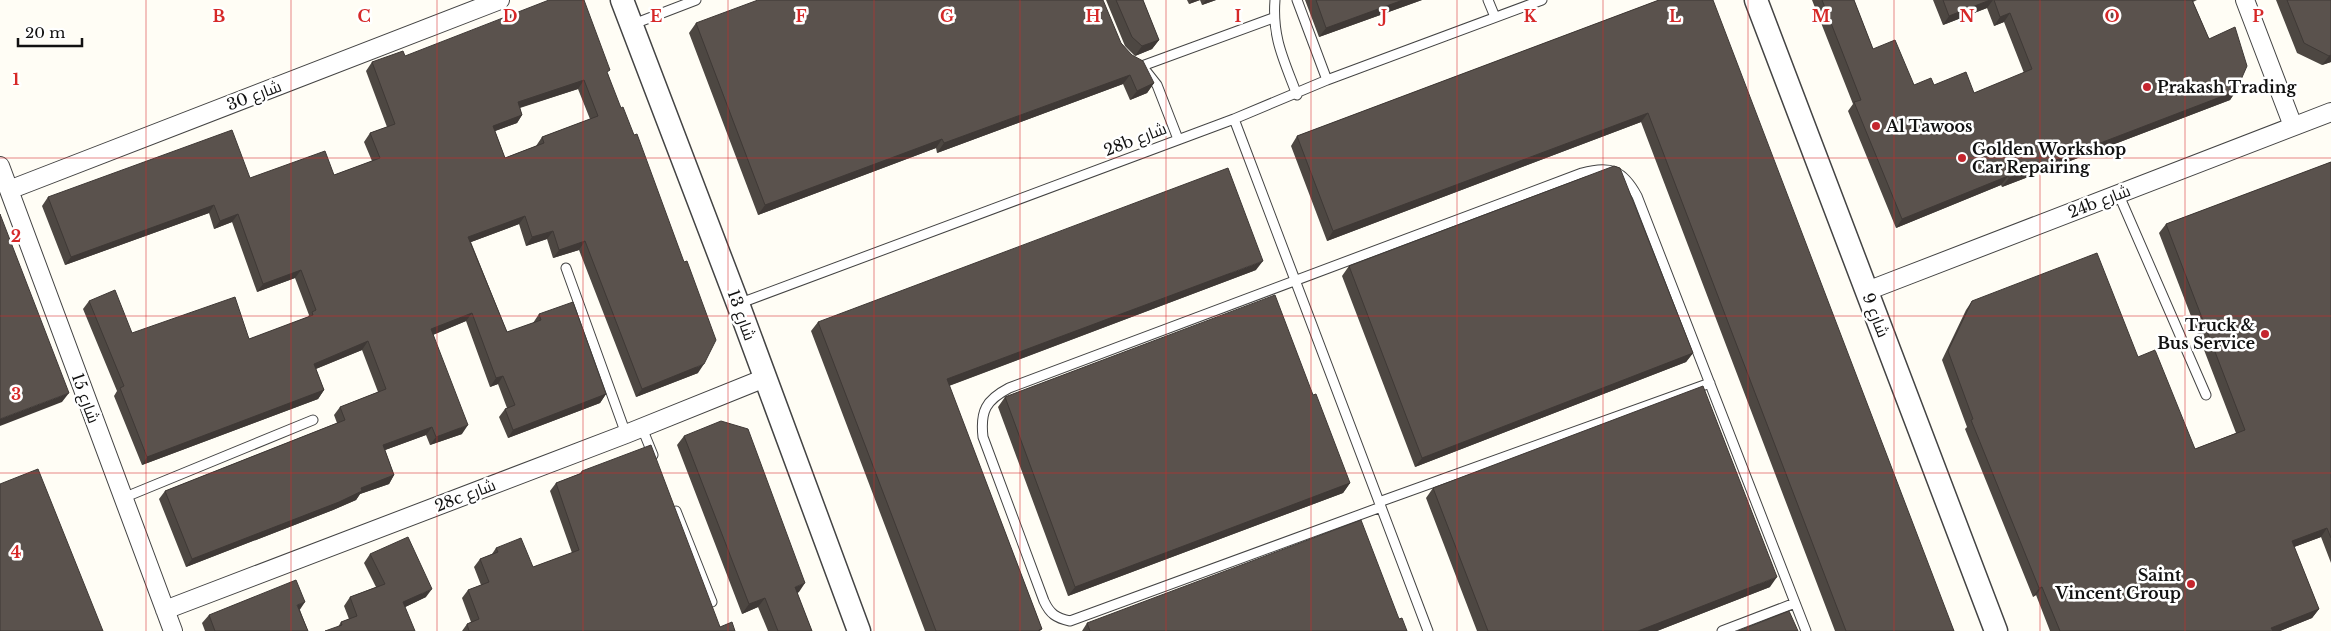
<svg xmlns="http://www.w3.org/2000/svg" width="2331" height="631" font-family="'Libre Baskerville',Cairo,serif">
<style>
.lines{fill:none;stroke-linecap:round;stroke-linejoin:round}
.service-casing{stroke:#444;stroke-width:11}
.minor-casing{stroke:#444;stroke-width:20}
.tertiary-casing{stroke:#444;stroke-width:25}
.service{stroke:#fff;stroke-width:9}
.minor{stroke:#fff;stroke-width:18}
.tertiary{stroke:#fff;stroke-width:22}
.wall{fill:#4d4742;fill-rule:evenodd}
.shaded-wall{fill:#3f3936}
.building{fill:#5a524d;stroke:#3f3936;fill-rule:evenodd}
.grid{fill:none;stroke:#d62828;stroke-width:1;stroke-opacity:0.55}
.poi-dot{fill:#c4262e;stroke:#fff;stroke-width:2}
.labels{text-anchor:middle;stroke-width:5;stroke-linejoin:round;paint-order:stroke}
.poi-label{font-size:16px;font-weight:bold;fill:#111;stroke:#fff;text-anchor:start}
.street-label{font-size:16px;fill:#111;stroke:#fff}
.grid-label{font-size:16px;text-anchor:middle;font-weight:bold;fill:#d62828;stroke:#fff;stroke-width:5;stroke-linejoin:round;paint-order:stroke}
</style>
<rect width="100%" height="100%" fill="#fffdf5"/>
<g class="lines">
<defs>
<path id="service" d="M1275 0C1272 38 1284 60 1297 95
M1297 0 1327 80
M1488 0 1495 17
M631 25 696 0
M1142 66 1157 85 1178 139
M1142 66 1273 18
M1234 119 1428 631
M2118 193 2206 395
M566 268 626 434
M738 304 1234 119 1327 80 1542 0
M642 428 653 455
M123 498 313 420
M1379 502 1710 383
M1381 507 1070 621C1056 618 1050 614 1044 601L983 437C980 411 986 400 1009 388L1582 173C1610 165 1623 170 1637 196L1806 631
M676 511 712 602
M1722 631 1795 603"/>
<path id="minor" d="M2245 0 2293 126
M0 166 173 631
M9 190 500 0
M1867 291 2331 112
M165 610 626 434 765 378"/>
<path id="tertiary" d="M622 0 738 304 859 631
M1756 0 1996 631"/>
</defs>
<use href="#service" class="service-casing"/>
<use href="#minor" class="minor-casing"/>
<use href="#tertiary" class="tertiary-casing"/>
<use href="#service" class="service"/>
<use href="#minor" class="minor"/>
<use href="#tertiary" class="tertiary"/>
</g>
<path class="wall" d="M1106 0H1143L1159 40 1152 49 1135 56 1125 46Z
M1187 0H1216L1202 5 1200 0 1189 4Z
M1305 0H1422L1319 37Z
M1659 0 1954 631H1835L1641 122 1327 241 1291 146 1297 136Z
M1812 0H1854L1873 49 1914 85H1934L1974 93 2024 73 2004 22 1994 26 1987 8 1943 25 1933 0H2197L2193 2 2209 39 2236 91 2230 100 2002 187 2001 185 1896 228 1848 111 1853 104Z
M2276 0H2331V62L2322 65 2297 53Z
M696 23 1121 43 1154 83 1147 93 1130 100 1123 84 937 153 936 148 758 215 689 33Z
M405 56 608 74 698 373 636 397 579 250 553 258 547 239 526 246 519 224 471 242 507 332 533 323 539 314 606 394 600 403 508 438 499 417 505 409 507 408 498 384 490 387 466 321 433 335 462 434 430 445 426 435 385 450 394 475 389 484 360 494 356 500 333 510 186 567 159 499 165 491 337 423 334 415 340 407 378 392 362 350 316 369 324 390 318 399 142 465 114 396 117 391 83 309 89 301 132 333 249 339 308 317 309 315 295 278 257 292 232 222 214 229 209 213 65 265 42 206 48 197 250 178 334 175 372 161 364 142 370 133 387 127 366 71 372 62ZM578 89 590 119 542 137 536 146 505 158 495 131 517 123 522 115 520 108Z
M2331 162V563L2321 537 2294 547 2319 609 2312 618 2280 631H2050L2036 595 2033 597 1965 429 1967 427 1942 360 1966 310 1972 301 2138 357 2195 449 2236 433 2159 233 2166 224Z
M1349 266 1693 353 1686 362 1415 467 1342 276Z
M1256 270 949 386 1042 629 1040 631H925L811 331 818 322Z
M1005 397 1350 483 1343 493 1068 596 998 407Z
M684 436 799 592 797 593 812 631H768L758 607 742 614 677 445Z
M582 471 720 627 735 631H462L467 624 471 622 462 598 468 590 481 585 474 567 480 559 492 554 496 548 533 567 572 553 550 491 556 483 579 474Z
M1433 488 1770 587 1657 631H1477L1426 498Z
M370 554 426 597 405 607 338 627 341 622 349 619 344 606 350 597 376 587 364 563Z
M300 610 308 631H205L202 623 209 615Z
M1399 619 1407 631H1082L1087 623Z"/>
<path class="shaded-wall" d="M1192 0H1200L1189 4Z
M1206 0H1216L1202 5Z
M1403 0H1422L1319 37 1326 28Z
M1990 0H1993L1987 8 1943 25 1949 16Z
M2010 13 2004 22 1994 26 2000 17Z
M1159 40 1152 49 1135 56 1142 46Z
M2331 55V62L2322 65 2329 56Z
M1130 75 1123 84 937 153 944 143Z
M584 80 578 89 512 110 518 102Z
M1154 83 1147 93 1130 100 1137 91Z
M2236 91 2230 100 2002 187 2009 178Z
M1648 113 1641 122 1327 241 1333 231Z
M522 115 517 123 487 134 493 126Z
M942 139 936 148 758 215 765 205Z
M2008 176 2001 185 1896 228 1902 219Z
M214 205 209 213 65 265 71 257Z
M238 214 232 222 214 229 220 221Z
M525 216 519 224 463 245 468 237Z
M553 231 547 239 526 246 532 237Z
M585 241 579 250 553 258 559 250Z
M1263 261 1256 270 940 389 947 379Z
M301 270 295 278 257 292 263 284Z
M472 313 466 321 425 338 431 329Z
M368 341 362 350 308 372 314 364Z
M1693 353 1686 362 1415 467 1422 458Z
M704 364 698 373 636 397 642 389Z
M503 376 498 384 490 387 496 378Z
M324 390 318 399 142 465 147 457Z
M69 393 62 402 0 426V419Z
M606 394 600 403 508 438 513 430Z
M468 425 462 434 430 445 436 437Z
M432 427 426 435 377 453 383 445Z
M394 475 389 484 360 494 356 500 333 510 186 567 192 559 361 488Z
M1350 483 1343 493 1068 596 1075 587Z
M2327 528 2321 537 2286 550 2292 541Z
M1777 577 1770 587 1657 631H1638Z
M805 583 799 592 788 596 795 587Z
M2042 587 2036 595 2033 597 2039 588Z
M432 589 426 597 397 611 403 602Z
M765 598 758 607 742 614 749 604Z
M305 602 299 611 297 605Z
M2319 609 2312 618 2280 631H2269L2271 628Z"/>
<path class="building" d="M549 0H584L610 70 607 72 621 108 623 107 634 135 637 134 684 262 687 261 716 340 704 364 642 389 585 241 559 250 553 231 532 237 525 216 468 237 507 332 541 320 539 314 573 302 606 394 513 430 505 409 515 405 503 376 496 378 472 313 431 329 468 425 436 437 432 427 383 445 394 475 361 488 362 491 339 502 192 559 165 491 345 420 340 407 386 389 368 341 314 364 324 390 147 457 120 388 124 386 89 301 115 290 132 333 235 297 249 339 313 315 312 312 316 310 301 270 263 284 238 214 220 221 214 205 71 257 48 197 232 130 250 178 325 151 334 175 380 158 370 133 395 124 372 62 403 51 405 56ZM584 80 598 116 542 137 544 143 505 158 493 126 522 115 518 102Z
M758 0H1103L1121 43 1132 55 1143 61 1154 83 1137 91 1130 75 944 143 942 139 765 205 696 23Z
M1116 0H1143L1159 40 1142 46 1132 37Z
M1316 0H1403L1326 28Z
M1659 0H1713L1954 631H1846L1648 113 1333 231 1297 136Z
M1822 0H1854L1873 49 1895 40 1914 85 1931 78 1934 85 1966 72 1974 93 2032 69 2010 13 2000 17 1994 0H2192L2209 39 2235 27 2247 66 2236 91 2009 178 2008 176 1902 219 1854 102 1861 100Z
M1943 0H1990L1949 16Z
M2287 0H2331V55L2329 56 2304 43Z
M2331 162V538L2327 528 2292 541 2319 609 2271 628 2273 631H2060L2042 587 2039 588 1971 420 1973 419 1948 351 1972 301 2097 253 2138 357 2155 350 2195 449 2245 430 2166 224Z
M1614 166 1620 168 1693 353 1422 458 1349 266Z
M1228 168 1263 261 947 379 1042 629 1039 630V631H936L818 322Z
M0 214 69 393 0 419Z
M1275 295 1313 395 1316 394 1350 483 1075 587 1005 397Z
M1703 386 1777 577 1638 631H1488L1433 488Z
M721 421 748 429 805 583 795 587 812 631H778L765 598 749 604 684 436Z
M651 445 720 627 732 622 735 631H469L467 624 479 619 468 590 489 582 480 559 498 552 496 548 521 538 533 567 579 550 556 483 582 473V471Z
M38 469 103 631H0V484Z
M1361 520 1399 619 1402 618 1407 631H1090L1087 623Z
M408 537 432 589 403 602 415 631H325L342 625 341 622 357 616 350 597 385 584 370 554Z
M296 580 305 602 297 605 308 631H215L209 615Z
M1789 611 1798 631H1738Z"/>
<path class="grid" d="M146 0V631M291 0V631M437 0V631M583 0V631M728 0V631M874 0V631M1020 0V631M1166 0V631M1311 0V631M1457 0V631M1603 0V631M1748 0V631M1894 0V631M2040 0V631M2185 0V631M0 158H2331M0 316H2331M0 473H2331"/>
<g class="poi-dot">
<circle cx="2147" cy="87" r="5"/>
<circle cx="1876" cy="126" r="5"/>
<circle cx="1962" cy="158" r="5"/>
<circle cx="2265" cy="334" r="5"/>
<circle cx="2191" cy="584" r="5"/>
</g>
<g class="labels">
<g class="poi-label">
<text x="2157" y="93">Prakash Trading</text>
<text x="1886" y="132">Al Tawoos</text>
<text x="1972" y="155">Golden Workshop<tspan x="1972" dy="18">Car Repairing</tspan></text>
<text x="2255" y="331" text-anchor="end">Truck &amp;<tspan x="2255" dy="18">Bus Service</tspan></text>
<text x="2181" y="581" text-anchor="end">Saint<tspan x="2181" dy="18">Vincent Group</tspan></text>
</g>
<g class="street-label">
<text transform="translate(254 95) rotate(-21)" y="6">شارع 30</text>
<text transform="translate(1135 139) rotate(-21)" y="6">28b شارع</text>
<text transform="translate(2099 201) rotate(-21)" y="6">24b شارع</text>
<text transform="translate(742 315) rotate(70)" y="6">شارع 13</text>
<text transform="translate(1876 315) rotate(69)" y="6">شارع 9</text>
<text transform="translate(86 398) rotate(70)" y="6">شارع 15</text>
<text transform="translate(465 495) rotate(-21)" y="6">28c شارع</text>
</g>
</g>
<g class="grid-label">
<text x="219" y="22">B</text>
<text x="364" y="22">C</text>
<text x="510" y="22">D</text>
<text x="656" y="22">E</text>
<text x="801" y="22">F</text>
<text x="947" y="22">G</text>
<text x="1093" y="22">H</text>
<text x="1238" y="22">I</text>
<text x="1384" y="22">J</text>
<text x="1530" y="22">K</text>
<text x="1675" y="22">L</text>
<text x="1821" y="22">M</text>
<text x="1967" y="22">N</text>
<text x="2112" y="22">O</text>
<text x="2258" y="22">P</text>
<text x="16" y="85">1</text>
<text x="16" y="242">2</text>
<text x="16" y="400">3</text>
<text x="16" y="558">4</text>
</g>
<path d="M18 38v8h64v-8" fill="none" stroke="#111111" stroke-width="2.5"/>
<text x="25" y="38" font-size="15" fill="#111111" stroke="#ffffff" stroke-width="4" paint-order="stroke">20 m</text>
</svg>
